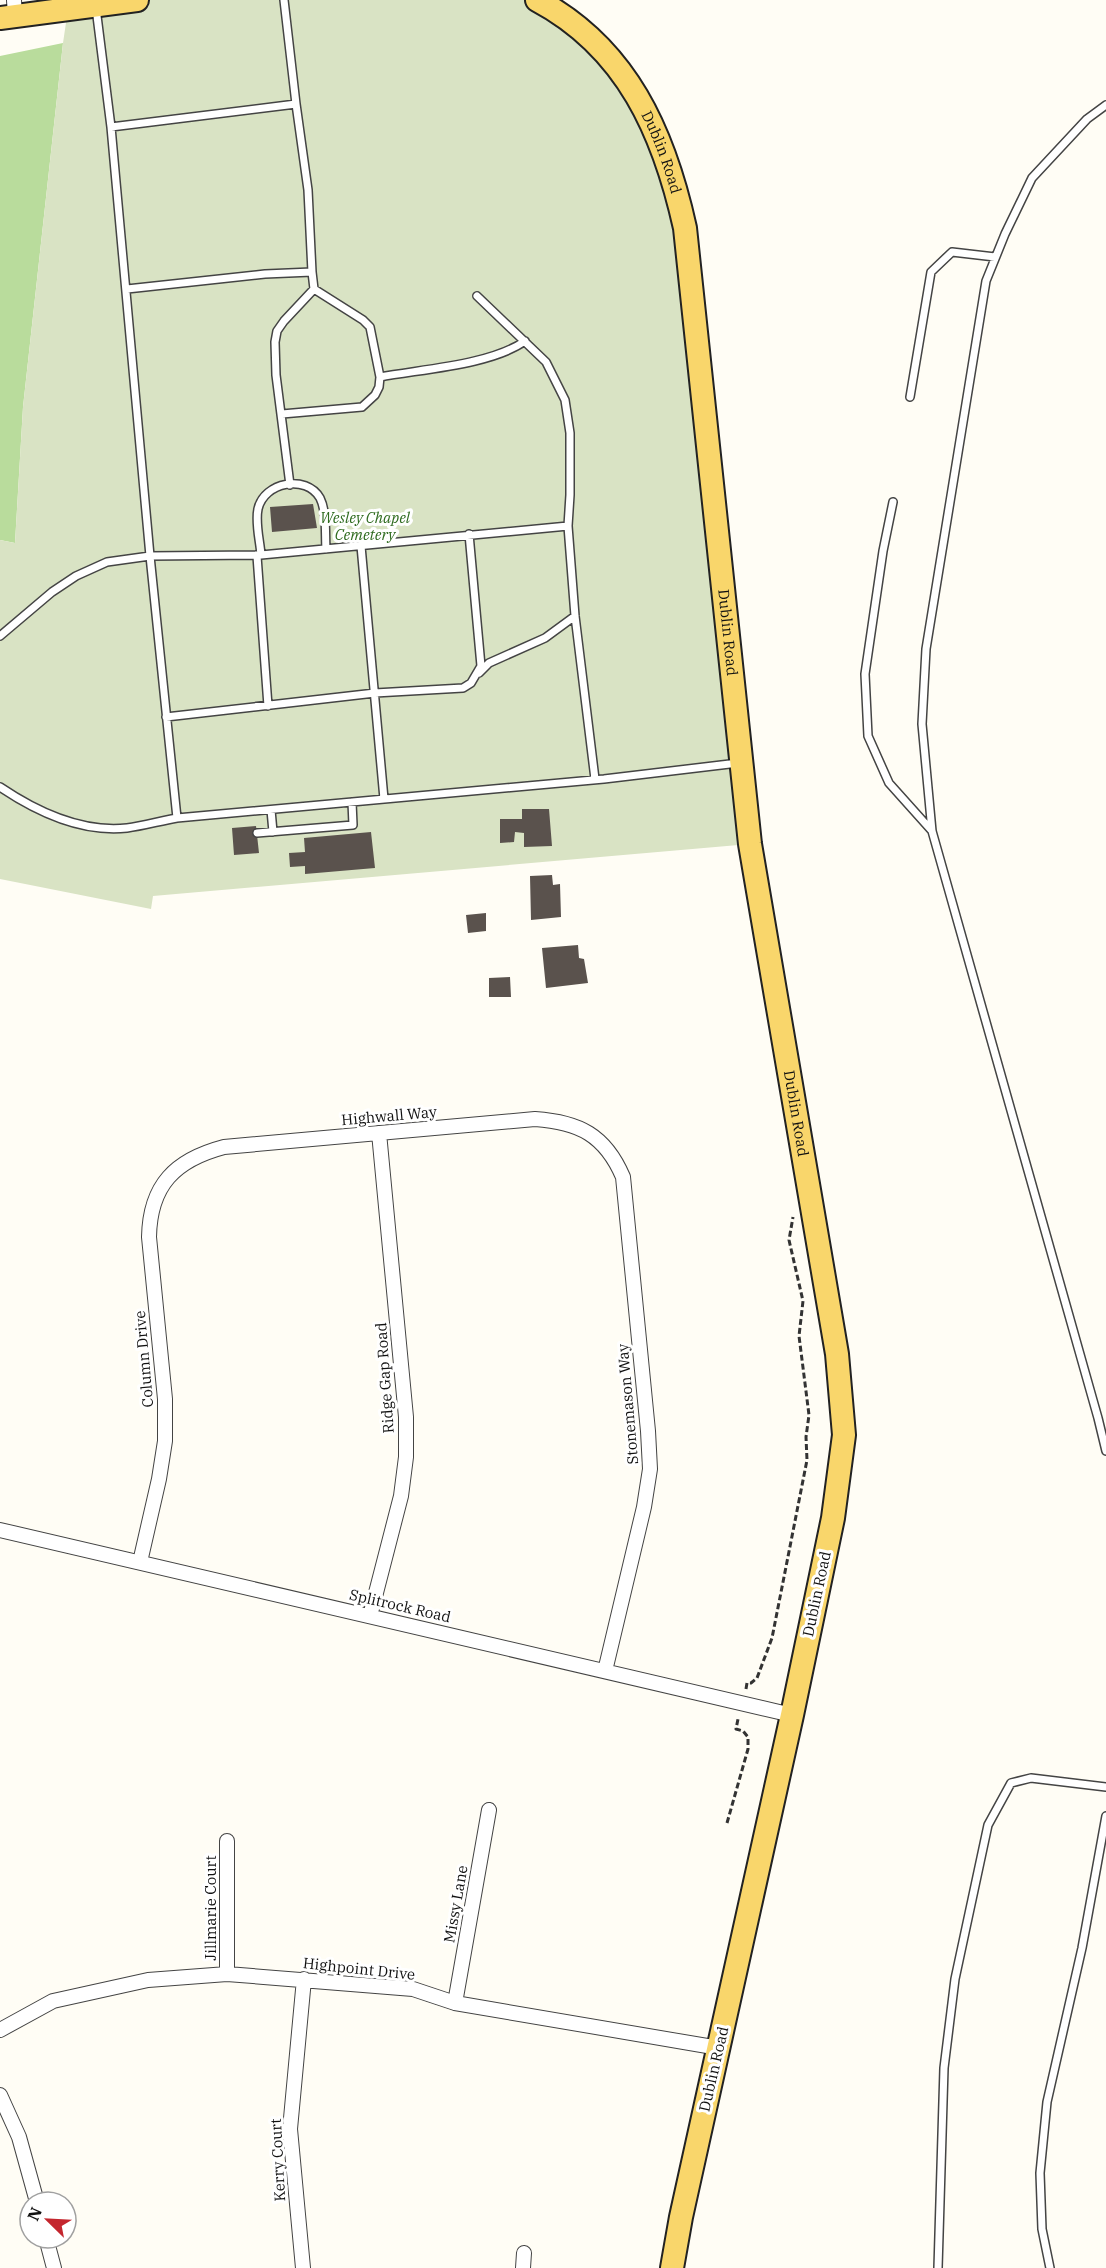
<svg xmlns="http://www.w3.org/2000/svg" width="1106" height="2268" font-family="'IBM Plex Serif',serif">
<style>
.forest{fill:#b9dc9c}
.cemetery{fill:#d9e3c4}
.building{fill:#5a524d}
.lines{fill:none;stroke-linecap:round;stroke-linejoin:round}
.service-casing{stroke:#444;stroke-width:10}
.minor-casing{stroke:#444;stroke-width:16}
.primary-casing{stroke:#222;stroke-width:26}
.path{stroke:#333;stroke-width:3;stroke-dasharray:6 3;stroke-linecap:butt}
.service{stroke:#fff;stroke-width:7}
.minor{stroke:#fff;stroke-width:14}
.primary{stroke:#f9d66b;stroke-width:22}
.labels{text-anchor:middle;stroke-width:6;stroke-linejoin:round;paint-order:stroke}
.street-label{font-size:15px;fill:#111;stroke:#fff}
.park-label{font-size:15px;font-style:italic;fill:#2f6b1f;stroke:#fff}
</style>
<rect width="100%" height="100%" fill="#fffdf5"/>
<path class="forest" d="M63 43 23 407 15 543 0 540V56Z"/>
<path class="cemetery" d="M137 0H537L586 34 666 157 750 844 153 896 151 909 0 879V540L15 543 23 407 63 43 68 9Z"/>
<path class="building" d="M313 504 317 528 272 532 270 507Z
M522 809H549L552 846 524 847V833L515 832 514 842 500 843V819H522Z
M256 826 259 853 234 855 232 828Z
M371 832 375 868 305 874V866L290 867 289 853 305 852 304 838Z
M552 875 553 885 560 884 561 917 531 920 530 876Z
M486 913V931L468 933 466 915Z
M578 945 579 958 584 959 588 983 546 988 542 948Z
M510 977 511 997H489V978Z"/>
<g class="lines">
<defs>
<path id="service" d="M284 0 296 104
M96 8 111 127 150 556 177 818 604 779 738 763
M1106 105 1087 119 1032 178 1005 234 986 281 926 649 922 724 932 831 1098 1418 1106 1451
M111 127 296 104 308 190 312 272
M127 289 265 274 312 272 314 289
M477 296 546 362 565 400 570 433V495L568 526
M380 377C422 369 491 365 525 341
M910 397 931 272 952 252 995 257
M282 414 362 407 375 395 379 387 380 377 370 327 363 320 314 289 284 321 277 331 275 342 276 375 290 485
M893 502 883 551 865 674 868 736 889 783 932 831
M361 546 384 799
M261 555C260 541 255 523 258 509 264 482 306 474 320 498 327 512 325 534 326 549
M257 556 268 706
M0 636 52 592 76 576 107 562 150 556 261 555 568 526 575 616 595 779
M479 673 489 663 545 638 575 616
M166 717 375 693 463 688 471 683 481 666 469 534
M0 787C37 812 81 833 127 828 143 826 160 821 177 818
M271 810 273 832
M257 833 353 825 352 802
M938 2268 944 2068 955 1979 988 1825 1011 1783 1031 1778 1106 1787
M1050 2268 1042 2229 1040 2173 1047 2102 1082 1948 1106 1816"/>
<path id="minor" d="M14 0 15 17
M0 1530 792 1715
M140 1562 159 1479 165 1441V1399L149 1237C150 1185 175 1160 224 1147L535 1119C579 1122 605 1135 623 1177L648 1431 650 1469 644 1507 605 1671
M370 1616 401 1496 406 1457V1417L379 1133
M227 1974V1841
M455 2003 489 1810
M0 2030 53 2001 148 1980 227 1974 413 1989 455 2003 719 2048
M0 2095 19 2137 37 2202
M46 2238 54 2268
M303 2268 290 2129 304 1979
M523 2268 524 2253"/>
<g id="primary">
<path id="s1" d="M537 0C627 48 664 133 685 228L750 844 837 1354 844 1435 833 1518 792 1715 681 2217 672 2268"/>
<path d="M0 18 137 0"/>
</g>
</defs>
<use href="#service" class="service-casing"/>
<use href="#minor" class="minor-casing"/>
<use href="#primary" class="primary-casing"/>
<path class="path" d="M746 1689 747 1683H751L757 1678 772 1638 807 1460 806 1437 809 1415 799 1336 803 1301 789 1240 793 1217
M727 1823 748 1749V1737L743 1731 736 1729 738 1719"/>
<use href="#service" class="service"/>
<use href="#minor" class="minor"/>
<use href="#primary" class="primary"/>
</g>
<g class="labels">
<g class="street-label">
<text dy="5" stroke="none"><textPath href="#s1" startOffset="202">Dublin Road</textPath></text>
<text dy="5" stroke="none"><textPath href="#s1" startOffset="688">Dublin Road</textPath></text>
<text dy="5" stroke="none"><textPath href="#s1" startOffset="1174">Dublin Road</textPath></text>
<text transform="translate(389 1116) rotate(-5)" y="5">Highwall Way</text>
<text transform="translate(144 1359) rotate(-95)" y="5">Column Drive</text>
<text transform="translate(385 1378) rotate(-94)" y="5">Ridge Gap Road</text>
<text transform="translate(628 1404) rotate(-95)" y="5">Stonemason Way</text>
<text transform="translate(817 1594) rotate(-78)" y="5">Dublin Road</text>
<text transform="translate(400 1606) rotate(13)" y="5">Splitrock Road</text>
<text transform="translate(456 1904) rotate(-80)" y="5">Missy Lane</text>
<text transform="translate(211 1908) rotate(-90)" y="5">Jillmarie Court</text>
<text transform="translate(359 1969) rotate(6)" y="5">Highpoint Drive</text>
<text transform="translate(714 2069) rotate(-77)" y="5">Dublin Road</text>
<text transform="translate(278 2160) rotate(-93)" y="5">Kerry Court</text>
</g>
<g class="park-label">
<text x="365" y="523">Wesley Chapel<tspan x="365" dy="17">Cemetery</tspan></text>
</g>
</g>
<g transform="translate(48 2220) rotate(294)"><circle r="28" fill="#ffffff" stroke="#a0a0a0" stroke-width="1.5"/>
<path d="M0-4.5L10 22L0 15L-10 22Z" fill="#c4262e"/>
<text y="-9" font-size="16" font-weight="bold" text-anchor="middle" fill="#111111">N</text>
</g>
</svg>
